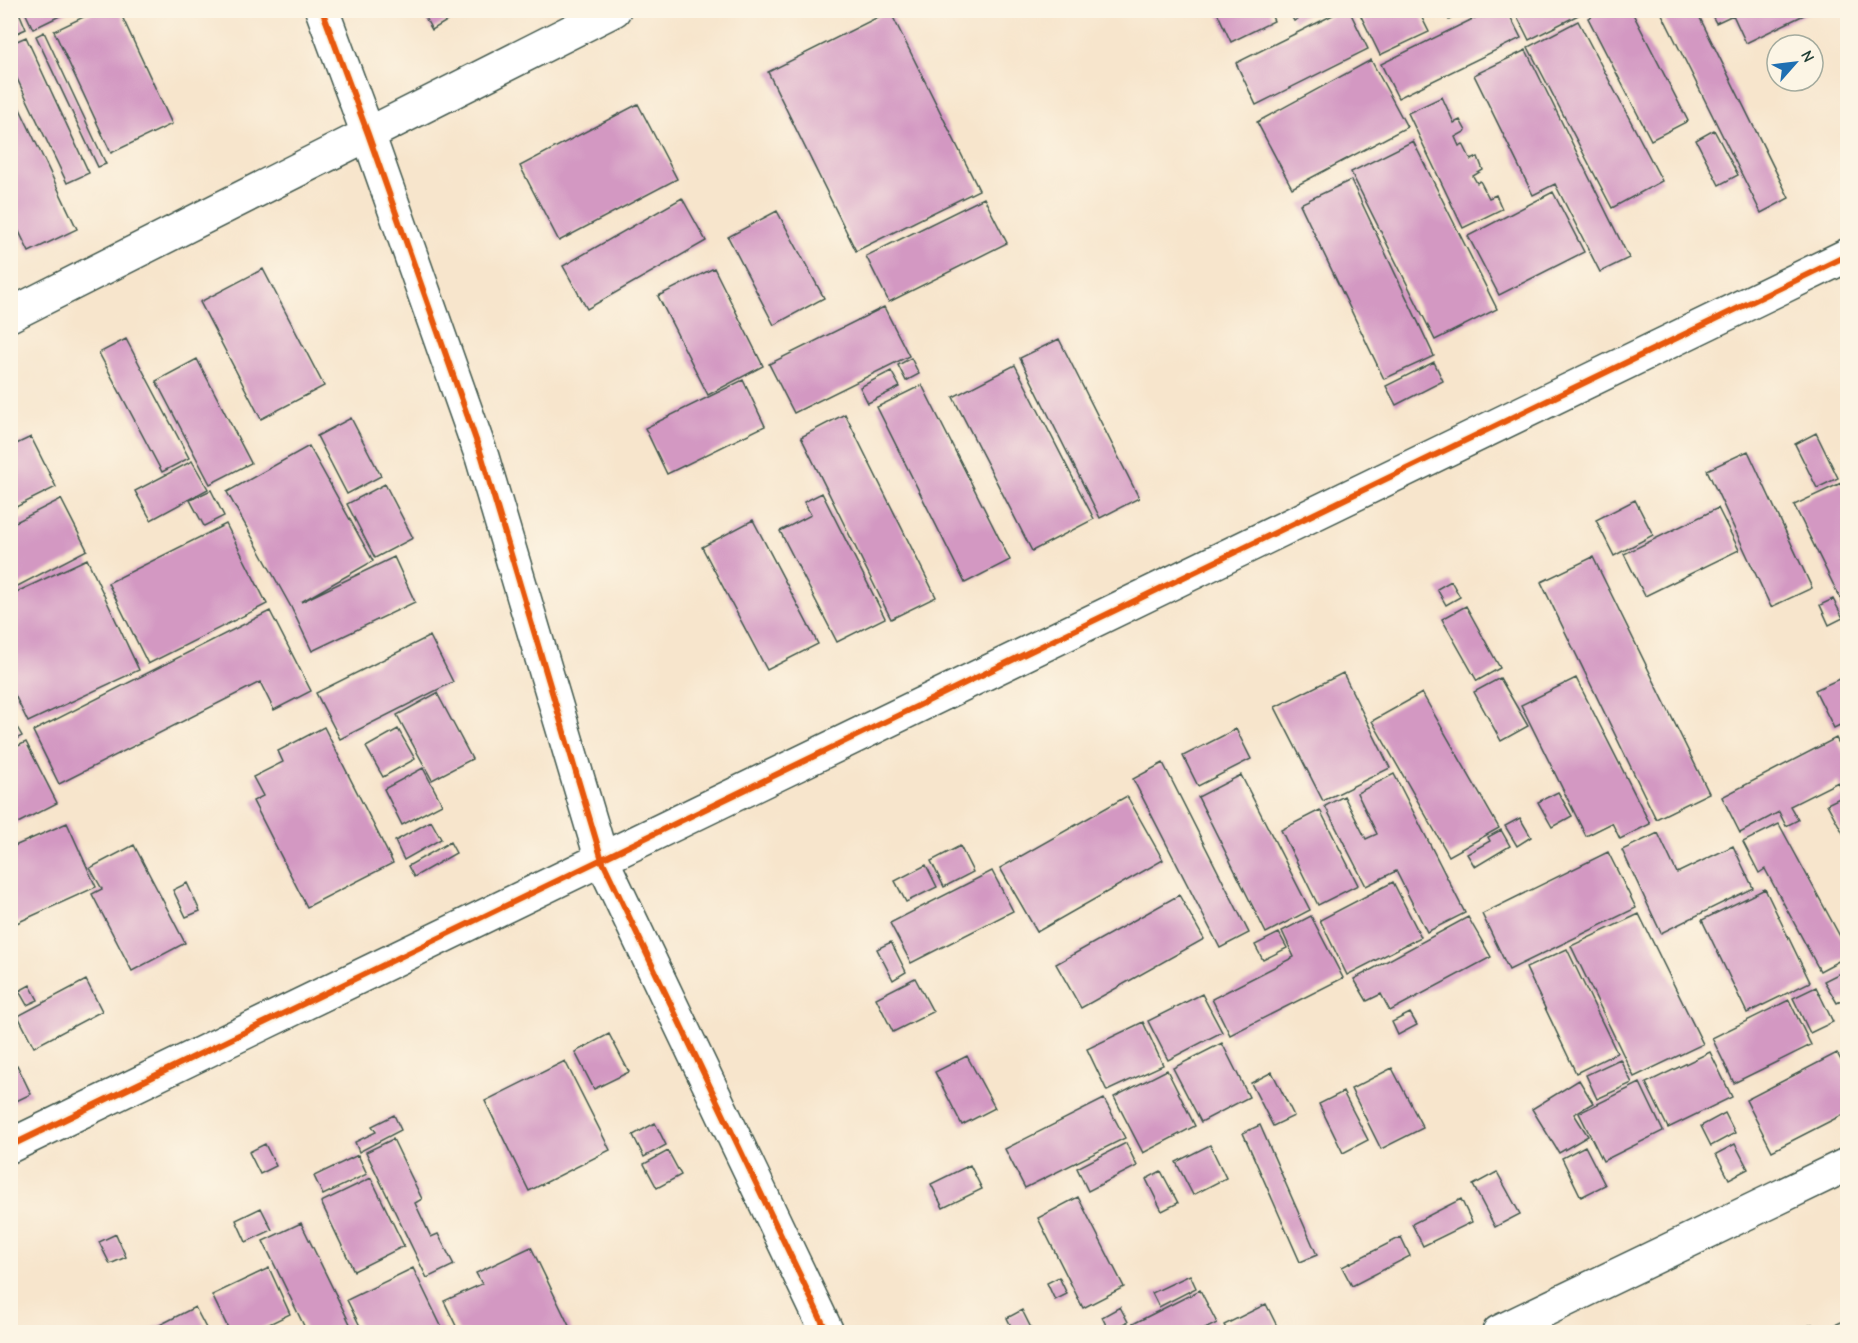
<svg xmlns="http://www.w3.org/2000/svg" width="1858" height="1343" font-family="'Comic Neue',sans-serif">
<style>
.building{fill:#d398c2}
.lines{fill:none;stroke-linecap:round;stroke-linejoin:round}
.minor-casing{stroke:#3f564b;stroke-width:36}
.minor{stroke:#fff;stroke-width:33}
.cycleway-casing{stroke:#fcf5e5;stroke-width:10}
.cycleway{stroke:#e8590c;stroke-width:6}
</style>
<rect width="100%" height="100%" fill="#fcf5e5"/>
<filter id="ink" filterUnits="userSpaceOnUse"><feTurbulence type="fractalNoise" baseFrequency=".0167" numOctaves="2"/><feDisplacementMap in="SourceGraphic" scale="12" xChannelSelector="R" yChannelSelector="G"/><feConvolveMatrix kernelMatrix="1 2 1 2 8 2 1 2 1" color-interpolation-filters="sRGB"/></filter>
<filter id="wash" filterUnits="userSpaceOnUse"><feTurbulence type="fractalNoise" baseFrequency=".008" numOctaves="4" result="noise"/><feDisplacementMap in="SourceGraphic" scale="24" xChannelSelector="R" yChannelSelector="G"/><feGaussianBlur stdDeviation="1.35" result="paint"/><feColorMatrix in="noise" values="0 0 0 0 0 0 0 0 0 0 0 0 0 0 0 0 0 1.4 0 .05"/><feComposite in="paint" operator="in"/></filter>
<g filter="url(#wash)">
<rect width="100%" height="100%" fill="#f7e5cc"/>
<g id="blocks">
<path class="building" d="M10 10H18L26 29 10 36Z
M24 10H72L33 29Z
M98 10H119L172 124 111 153 54 31Z
M421 10H465L432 30Z
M1216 10H1269L1274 21 1231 42Z
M1288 10H1314L1294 21Z
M1343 10H1349L1368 49 1256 105 1236 63Z
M1358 10H1418L1429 32 1380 55Z
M1444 10H1466L1449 20Z
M1491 10H1507L1521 38 1398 98 1381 64Z
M1514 10H1588L1529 40Z
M1603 10H1631L1688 121 1651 140 1588 18Z
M1660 10H1696L1789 198 1761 213Z
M1709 10H1807L1808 13 1746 43 1733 15 1716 23Z
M890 11 979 190 856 251 768 72Z
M1578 21 1662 181 1612 208 1528 47Z
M44 32 106 164 98 167 36 36Z
M26 37 89 173 67 183 10 64V44Z
M1526 50 1629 258 1600 272 1555 184 1533 195 1474 75Z
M1371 60 1407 127 1292 188 1257 122Z
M10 88 77 229 29 252 10 213Z
M1442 97 1454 123 1460 120 1466 131 1455 137 1459 146 1463 144 1471 160 1478 157 1483 170 1473 176 1477 183 1480 181 1489 198 1496 195 1502 209 1463 228 1408 113Z
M638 104 677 179 559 241 520 166Z
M1714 130 1738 175 1719 185 1696 140Z
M1413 141 1497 309 1435 340 1351 172Z
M1351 180 1434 356 1384 379 1300 204Z
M1553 192 1584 252 1499 295 1468 236Z
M682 198 706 241 587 309 563 266Z
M984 198 1007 243 889 302 866 256Z
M777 211 824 298 774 325 728 237Z
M714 268 763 366 708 395 658 296Z
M263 269 324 386 261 419 200 302Z
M884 307 909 356 794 413 769 364Z
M126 339 189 458 162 472 99 353Z
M1059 339 1139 498 1100 518 1020 358Z
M911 358 919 374 906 381 898 365Z
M197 359 251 463 210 484 156 381Z
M1434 362 1443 381 1396 405 1386 386Z
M1015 365 1094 519 1032 551 953 397Z
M891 371 900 387 868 403 860 387Z
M743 380 765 426 667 474 645 428Z
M922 385 1010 560 965 583 877 407Z
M845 414 936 597 891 619 801 437Z
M351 418 381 476 347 494 317 436Z
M1816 433 1838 478 1817 488 1795 444Z
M31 437 56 487 10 510V447Z
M309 446 373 561 301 602 394 557 415 602 312 651 291 607 227 492Z
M1748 451 1812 588 1771 607 1707 470Z
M192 461 208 489 151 520 135 491Z
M1841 483 1848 495V614L1794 505Z
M385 484 413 538 375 558 347 504Z
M211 490 224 516 204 526 190 500Z
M822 493 885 618 837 642 780 531 811 515 804 502Z
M61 499 87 550 10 590V525Z
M1635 500 1653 535 1614 556 1596 520Z
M1718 508 1739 550 1645 596 1624 554Z
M753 520 818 644 767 670 702 547Z
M226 524 267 604 148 664 108 583Z
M1593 557 1709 793 1656 819 1541 582Z
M87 559 139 670 28 722 10 685V595Z
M1451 581 1460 597 1446 605 1437 589Z
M1833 599 1843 618 1829 625 1820 605Z
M1466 606 1500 668 1477 681 1442 619Z
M270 611 311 691 274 710 260 682 59 784 33 731Z
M430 636 453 682 340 739 316 693Z
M1343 673 1390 768 1323 801 1275 707Z
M1848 675V721L1834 728 1815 690Z
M1500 678 1528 726 1501 741 1474 692Z
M1576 678 1650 824 1620 839 1612 823 1586 836 1521 705Z
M437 693 472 759 432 780 397 715Z
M1422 693 1499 828 1449 856 1372 721Z
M10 715 22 736 10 742Z
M324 727 393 863 307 907 253 801 263 796 253 777 283 762 278 751Z
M398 729 415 759 383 777 366 747Z
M1236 729 1251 759 1198 786 1183 756Z
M1836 738 1848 761V786L1841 789 1838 782 1790 806 1798 820 1786 826 1779 812 1740 833 1722 797Z
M26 742 57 803 10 827V750Z
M1163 763 1249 933 1220 948 1133 779Z
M423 768 442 804 402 825 384 789Z
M1394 774 1465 913 1427 932 1396 871 1366 886 1325 806 1344 796 1366 839 1377 834 1357 793Z
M1241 775 1310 910 1266 933 1198 797Z
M1558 792 1572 816 1552 827 1538 802Z
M1848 794V842L1827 804Z
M1127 796 1163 860 1037 932 1000 868Z
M1320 810 1358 885 1318 905 1281 830Z
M1520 818 1531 837 1517 846 1505 826Z
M431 821 441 839 404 860 395 841Z
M67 823 96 887 10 926V848Z
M1779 824 1848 951V956L1820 971 1765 869 1759 873 1743 842Z
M1501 830 1510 846 1475 867 1467 854 1490 841 1488 837Z
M1658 833 1677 873 1733 846 1753 888 1661 933 1622 850Z
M450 842 456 853 414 877 408 866Z
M134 845 185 943 132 971 92 894 102 889 90 868Z
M960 846 973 872 944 887 931 861Z
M1608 852 1636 908 1509 970 1482 914Z
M926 865 937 887 906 902 895 881Z
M992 871 1013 911 911 963 890 923Z
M1393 882 1421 937 1347 975 1320 920Z
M187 883 200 911 186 917 173 890Z
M1765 889 1810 982 1747 1013 1702 920Z
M1179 895 1204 939 1081 1008 1056 964Z
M1639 914 1703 1044 1634 1077 1571 946Z
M1311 916 1343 978 1230 1035 1212 999 1294 957 1282 931Z
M1468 917 1491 957 1390 1011 1381 994 1367 1001 1354 979Z
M1279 933 1287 948 1263 960 1255 945Z
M891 942 906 972 893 980 877 949Z
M1567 949 1617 1053 1576 1073 1526 968Z
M1848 969V1004L1845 999 1837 1003 1824 981Z
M915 978 933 1012 893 1032 876 998Z
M86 980 102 1011 34 1047 18 1016Z
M30 985 38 1000 27 1005 19 991Z
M1816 987 1833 1022 1810 1033 1793 998Z
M1202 994 1222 1032 1168 1060 1148 1021Z
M1789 1000 1811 1045 1734 1083 1712 1038Z
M1410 1013 1417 1025 1398 1035 1392 1022Z
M1143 1022 1163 1065 1107 1091 1087 1049Z
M609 1034 629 1072 594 1089 575 1052Z
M1222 1043 1249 1097 1201 1122 1173 1068Z
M1710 1052 1732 1097 1668 1128 1646 1083Z
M1837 1053 1848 1073V1112L1772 1151 1746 1100Z
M967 1056 995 1108 962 1125 935 1072Z
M1620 1059 1632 1083 1597 1099 1586 1075Z
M565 1061 610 1150 529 1191 485 1101Z
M17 1065 31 1094 10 1104V1068Z
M1392 1068 1423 1128 1381 1149 1351 1089Z
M1167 1070 1195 1126 1143 1153 1114 1097Z
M1272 1072 1294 1116 1273 1126 1251 1083Z
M1579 1080 1593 1103 1574 1114 1588 1136 1559 1153 1532 1109Z
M1640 1083 1663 1131 1603 1161 1579 1113Z
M1343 1092 1368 1140 1343 1153 1319 1104Z
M1104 1099 1125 1138 1025 1188 1005 1149Z
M1725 1113 1735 1133 1711 1146 1701 1126Z
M394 1115 401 1130 359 1152 355 1142 376 1132 372 1126Z
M655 1123 666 1145 644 1157 633 1135Z
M1260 1125 1317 1255 1300 1262 1243 1133Z
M393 1139 422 1199 415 1203 431 1237 438 1234 454 1265 427 1278 366 1152Z
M1126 1143 1137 1166 1088 1191 1077 1168Z
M265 1144 276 1166 260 1174 249 1152Z
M1735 1144 1748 1169 1729 1179 1716 1154Z
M1210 1145 1226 1178 1193 1195 1176 1162Z
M1585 1146 1605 1185 1581 1197 1562 1158Z
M668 1151 681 1175 657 1188 644 1164Z
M358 1155 367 1174 323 1195 314 1176Z
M970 1165 982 1189 943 1208 931 1184Z
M1161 1171 1178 1203 1162 1211 1146 1179Z
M1497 1172 1520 1214 1495 1227 1473 1185Z
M371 1178 404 1246 354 1271 321 1202Z
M1078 1197 1124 1287 1083 1308 1038 1218Z
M1461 1199 1472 1222 1423 1246 1412 1224Z
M261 1208 272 1230 246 1242 236 1220Z
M301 1223 354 1332H307L263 1241Z
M116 1234 126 1257 110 1264 99 1242Z
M1401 1237 1410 1256 1352 1286 1342 1267Z
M531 1247 572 1332H459L444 1301 482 1284 476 1273Z
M269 1268 290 1314 253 1332H230L212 1295Z
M413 1268 444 1332H363L347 1300Z
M1190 1275 1196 1288 1159 1307 1152 1293Z
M1059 1277 1067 1294 1055 1300 1047 1283Z
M1200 1290 1217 1323 1199 1332H1117Z
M1266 1304 1279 1330 1274 1332H1228L1224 1325Z
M195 1307 208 1332H146Z
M1120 1307 1128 1322 1109 1331 1102 1317Z
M1022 1310 1031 1328 1024 1332H1014L1007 1318Z
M1848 1319V1332H1830L1828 1328Z
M1812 1324 1816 1332H1795Z"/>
</g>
</g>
<g filter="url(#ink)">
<use href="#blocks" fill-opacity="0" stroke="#3f564b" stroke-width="1.5"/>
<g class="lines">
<defs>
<path id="minor" d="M322 10 368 134 482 457 602 860 827 1332
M10 315 614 10
M10 1146 1848 255
M1499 1332 1848 1164"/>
</defs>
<use href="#minor" class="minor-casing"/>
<use href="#minor" class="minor"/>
<defs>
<path id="cycleway" d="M322 10 368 134 482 457 602 860 827 1332
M10 1146 1848 255"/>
</defs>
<use href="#cycleway" class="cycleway-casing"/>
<use href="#cycleway" class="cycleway"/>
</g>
</g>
<rect width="1858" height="1343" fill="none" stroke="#fcf5e5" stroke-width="36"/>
<g transform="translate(1795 63) rotate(62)"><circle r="28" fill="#fcf5e5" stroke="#a4ab9e" stroke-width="1.5"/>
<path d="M0-4.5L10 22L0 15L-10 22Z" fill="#1f6fb2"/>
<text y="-9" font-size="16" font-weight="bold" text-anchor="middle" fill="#1f3d34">N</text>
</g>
</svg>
